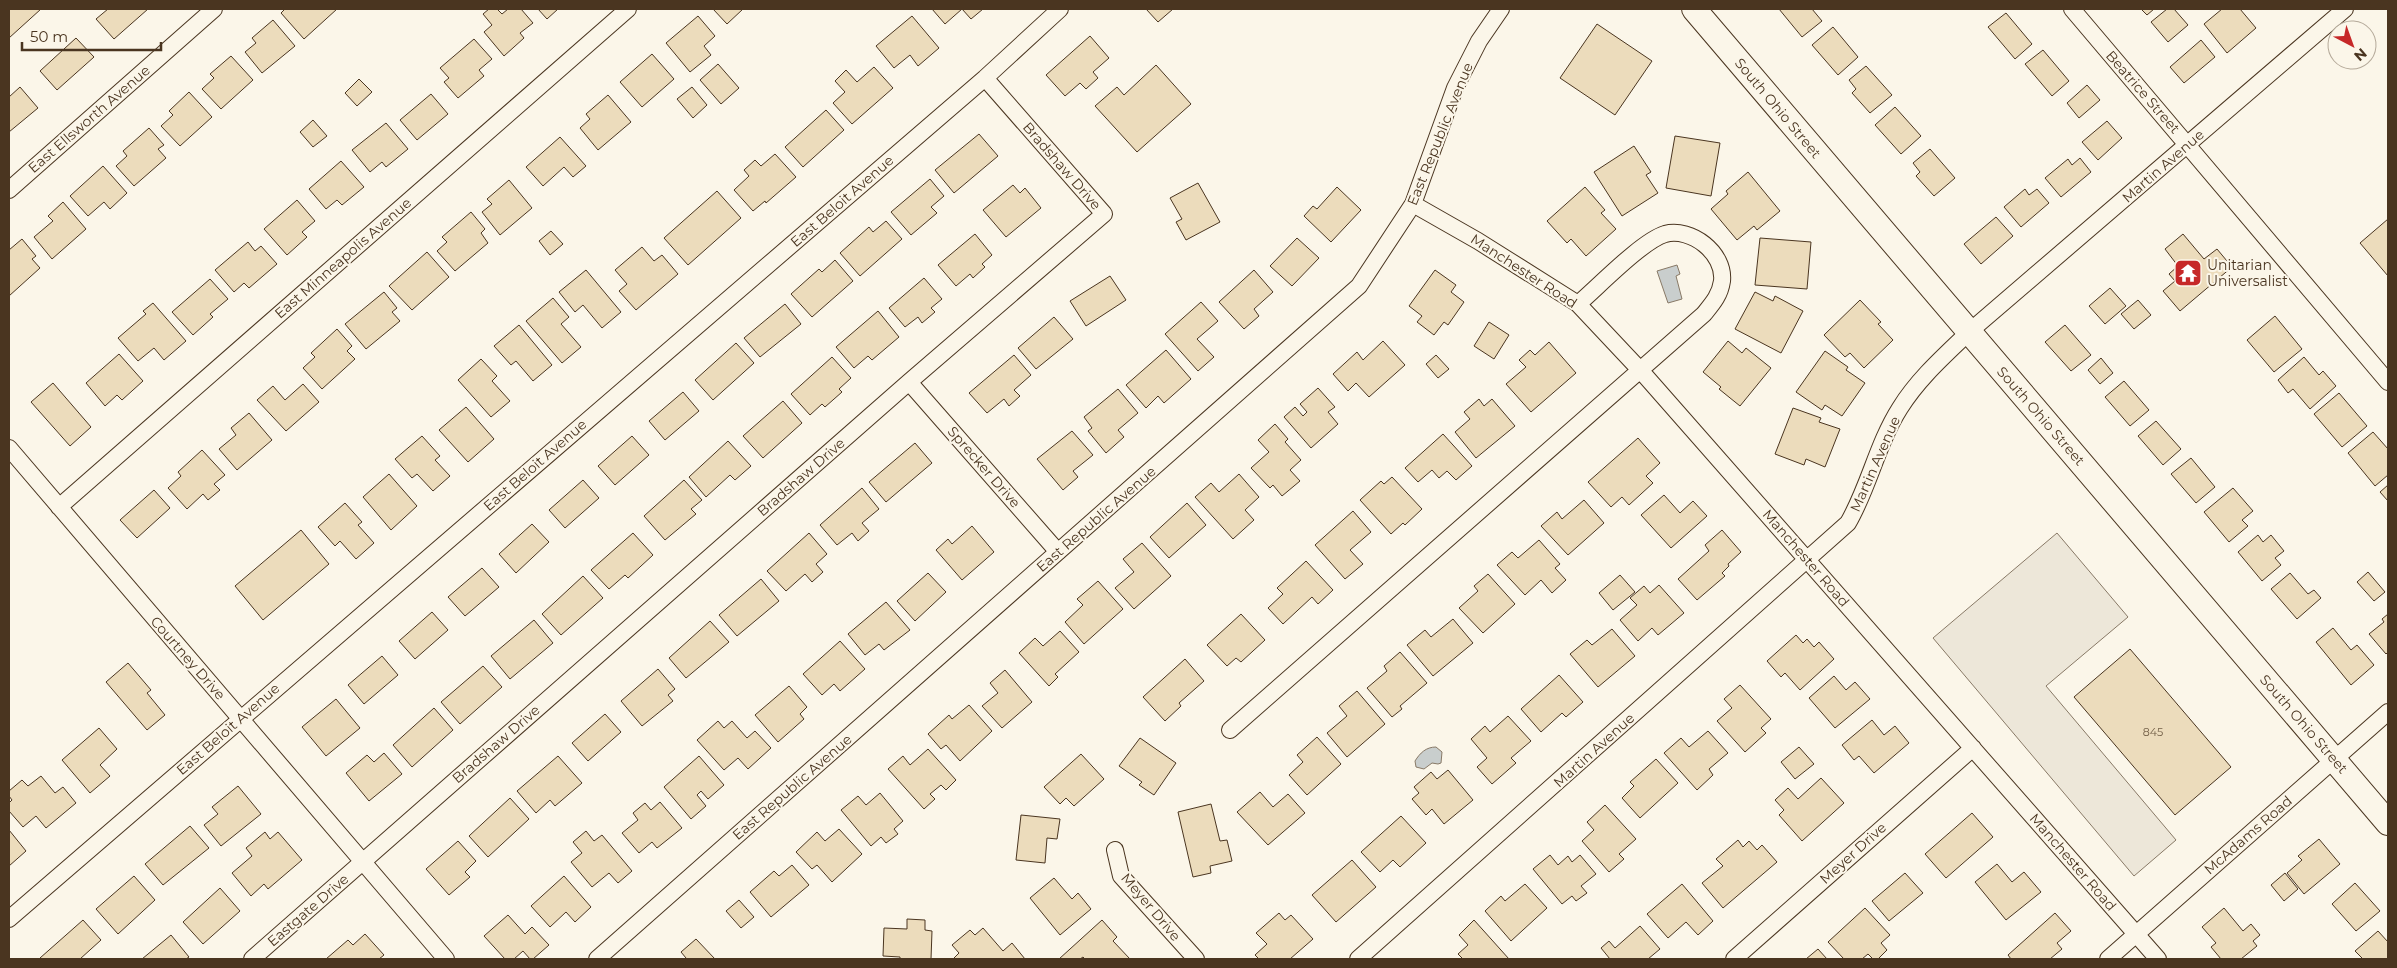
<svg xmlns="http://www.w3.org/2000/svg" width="2397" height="968" font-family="Montserrat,sans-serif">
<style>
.parking{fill:#ede7d9;stroke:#887966}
.water{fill:#c9cecd;stroke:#887966}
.building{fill:#ecdcbc;stroke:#4a3520}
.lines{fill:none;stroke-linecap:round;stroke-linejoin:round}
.street-casing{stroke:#4a3520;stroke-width:18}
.secondary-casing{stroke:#4a3520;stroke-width:26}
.street{stroke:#fbf6e9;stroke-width:16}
.secondary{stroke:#fbf6e9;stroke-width:24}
.labels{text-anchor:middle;stroke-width:4;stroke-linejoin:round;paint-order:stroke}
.number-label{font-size:11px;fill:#725f47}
.street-label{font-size:14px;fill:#4a3520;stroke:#fbf6e9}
.poi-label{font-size:14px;fill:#4a3520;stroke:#fbf6e9;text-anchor:start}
</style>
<rect width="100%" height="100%" fill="#fbf6e9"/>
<path class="parking" d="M2057 533 2128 617 2046 686 2176 840 2134 876 1933 638Z"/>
<path class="water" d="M1677 265 1680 274 1676 276 1682 299 1668 303 1657 271Z
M1436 747 1442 752 1441 763 1438 764 1432 763 1424 769 1416 767 1415 761C1420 753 1426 747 1436 747Z"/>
<path class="building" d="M9 9H41L9 38Z
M108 9H148L114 39 96 19Z
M285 9H337L304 39 281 13Z
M489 9H497L502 14 508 9H521L533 23 520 33 524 38 504 56 484 32 492 25 483 14Z
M538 9H558L547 19Z
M713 9H743L727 24Z
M932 9H962L945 24Z
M962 9H983L971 19Z
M1146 9H1173L1158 22Z
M1779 9H1812L1822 21 1802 37Z
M2141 9H2154L2147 15Z
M2167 9H2174L2188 25 2168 42 2151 22Z
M2222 9H2240L2256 28 2227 53 2204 24Z
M2006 13 2032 44 2015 59 1988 27Z
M698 16 715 36 704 46 711 55 690 72 666 43Z
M912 16 939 48 918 66 910 55 894 68 876 46Z
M273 20 295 46 262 73 245 52 256 43 252 38Z
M1597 24 1652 61 1615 115 1560 78Z
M1833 27 1858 57 1838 75 1812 45Z
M1090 36 1109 58 1093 72 1098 78 1086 89 1080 83 1065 96 1046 75Z
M76 38 94 57 57 90 40 71Z
M474 39 492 59 479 70 484 76 458 98 444 82 449 78 440 68Z
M2201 40 2215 57 2184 83 2170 67Z
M2043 50 2069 81 2052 96 2025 64Z
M652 54 674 79 642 107 620 82Z
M231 56 253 80 221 109 202 89 214 78 210 74Z
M718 64 739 88 721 104 700 80Z
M1156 65 1191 104 1137 152 1095 106 1117 87 1124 95Z
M1866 66 1892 95 1870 113 1852 93 1856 89 1849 80Z
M874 67 893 88 852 124 833 103 845 92 835 81 846 70 857 82Z
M359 79 372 92 357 106 345 93Z
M2087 85 2100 100 2079 118 2067 103Z
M20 87 38 108 9 132V97Z
M692 87 707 105 693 118 677 99Z
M189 92 212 117 180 146 161 126 173 115 169 111Z
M431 94 448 114 417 140 400 120Z
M608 95 631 122 598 150 580 128 590 119 586 114Z
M1895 107 1921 136 1901 154 1875 125Z
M826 110 844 130 803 167 785 147Z
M313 120 327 136 313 147 300 132Z
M2107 121 2122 138 2098 160 2082 142Z
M386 123 408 149 386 167 382 162 370 172 352 150Z
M149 128 164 145 158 149 166 158 134 186 116 166 127 156 123 151Z
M979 134 998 156 954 193 935 170Z
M1675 136 1720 143 1711 196 1666 188Z
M560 137 586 166 573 177 564 167 543 186 526 167Z
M1634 146 1651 172 1646 175 1658 193 1622 216 1594 172Z
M1930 149 1955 178 1934 196 1916 176 1920 172 1913 163Z
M775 154 796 177 766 203 765 201 753 211 734 190 749 176 744 170 755 160 761 166Z
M2080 158 2091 172 2061 197 2045 178 2068 159 2072 165Z
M341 161 364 187 342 205 337 200 326 209 309 189Z
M103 166 127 193 110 209 104 202 88 216 70 196Z
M1748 172 1780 211 1757 230 1754 226 1737 240 1711 209 1728 194 1726 191Z
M930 179 944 196 931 207 937 213 911 235 891 212Z
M509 180 532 208 500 235 482 212 492 204 487 199Z
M1198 183 1220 222 1186 240 1176 222 1182 219 1170 198Z
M1013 185 1020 193 1025 188 1041 208 1006 237 983 210Z
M1337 187 1361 210 1331 242 1304 216 1313 206 1317 209Z
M1585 187 1605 210 1601 213 1616 229 1586 256 1571 239 1567 243 1547 221Z
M2025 189 2029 195 2037 189 2049 203 2021 227 2004 207Z
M717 191 741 218 688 265 664 238Z
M297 200 315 221 302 232 307 237 287 255 264 229Z
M63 202 86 229 52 259 34 237 53 221 48 216Z
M471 212 485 229 481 233 488 243 455 271 437 251 447 242 442 237Z
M1996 217 2013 236 1981 264 1964 244Z
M2388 219V276L2360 243Z
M886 221 902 239 860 276 840 253 869 227 873 232Z
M551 231 563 244 550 255 539 241Z
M975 234 992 255 982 264 985 267 973 278 970 274 956 286 938 265Z
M2183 234 2204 259 2217 249 2232 267 2180 311 2163 291 2175 281 2169 274 2178 266 2165 249Z
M1297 238 1319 258 1292 286 1270 266Z
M1760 238 1811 242 1807 289 1755 285Z
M22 239 36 256 32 259 40 268 9 296V250Z
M248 242 255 251 261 246 277 264 249 288 244 283 234 292 215 270Z
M642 247 654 261 662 255 678 274 636 310 619 291 627 284 615 270Z
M427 252 449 277 412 310 389 286Z
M835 260 853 281 812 317 791 294 819 269 822 272Z
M586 270 621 312 602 328 583 305 575 312 559 292Z
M1254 270 1273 292 1254 309 1259 316 1244 329 1219 302Z
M1435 270 1456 285 1451 292 1464 302 1448 325 1444 322 1434 335 1417 322 1422 316 1409 306Z
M1110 276 1126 300 1086 326 1070 301Z
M924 278 942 299 931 308 935 312 922 323 918 317 905 327 889 308Z
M210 279 228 299 210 314 213 317 193 335 172 312Z
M2110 288 2126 306 2105 324 2089 306Z
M384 292 397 308 392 312 400 321 366 349 345 324Z
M1755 292 1773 301 1775 296 1803 311 1781 353 1735 329Z
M553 298 569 317 561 324 581 347 562 363 526 321Z
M1860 300 1881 322 1878 324 1893 340 1864 368 1850 353 1845 357 1824 335Z
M2138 300 2151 315 2134 329 2121 314Z
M1201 302 1218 321 1197 339 1214 357 1198 371 1165 334Z
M153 303 186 341 164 360 154 348 138 361 118 338 146 314 143 311Z
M785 304 801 324 760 357 744 338Z
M878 311 899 337 872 360 868 356 854 368 836 347Z
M2275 316 2302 349 2274 372 2247 340Z
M1054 317 1073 339 1036 369 1018 348Z
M1489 322 1509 335 1494 359 1474 346Z
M519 325 552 365 533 381 516 361 511 365 494 346Z
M2065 325 2091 355 2071 371 2045 342Z
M337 329 352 346 347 351 355 359 322 389 303 368 315 357 311 353Z
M1383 341 1405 365 1369 397 1356 383 1348 391 1333 374 1357 352 1363 360Z
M1728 341 1742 353 1746 348 1771 368 1740 406 1719 389 1721 387 1703 372Z
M1549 342 1576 373 1531 412 1506 384 1526 367 1519 360 1530 350 1535 355Z
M736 343 754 363 713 400 695 380Z
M1166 350 1191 379 1164 403 1158 396 1146 408 1126 385Z
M1825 351 1848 367 1846 370 1865 383 1842 416 1825 405 1822 410 1796 392Z
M119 354 143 381 122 400 117 395 105 406 86 383Z
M1014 355 1031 375 1014 390 1020 396 1009 406 1004 399 987 413 969 393Z
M1436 355 1449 369 1438 378 1426 364Z
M832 357 851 378 839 389 842 392 825 407 822 404 810 415 791 394Z
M2304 357 2319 375 2323 371 2336 386 2310 409 2293 389 2288 393 2278 380Z
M2101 358 2113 373 2100 384 2088 370Z
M481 359 497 376 492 381 510 401 491 417 458 380Z
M2124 381 2149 410 2130 426 2105 397Z
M53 383 91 427 70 446 31 402Z
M303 384 319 402 286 431 257 400 273 386 285 400Z
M1318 388 1335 407 1328 412 1338 424 1311 448 1284 417 1295 407 1303 416 1307 412 1300 404Z
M1118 389 1138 413 1118 430 1124 437 1106 453 1088 431 1092 428 1084 417Z
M683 392 699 411 665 440 649 421Z
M2339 393 2367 426 2342 447 2314 414Z
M1479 399 1484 406 1492 399 1515 426 1476 458 1455 432 1470 419 1464 412Z
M783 401 802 423 763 458 743 436Z
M466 407 494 439 468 462 439 430Z
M1793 408 1821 418 1819 422 1840 429 1825 467 1806 459 1804 465 1775 454Z
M249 413 272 440 237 470 219 449 236 435 231 428Z
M2156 421 2181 449 2163 465 2138 436Z
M1275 424 1288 439 1285 442 1301 460 1290 470 1300 481 1282 496 1273 485 1270 488 1251 468 1269 452 1258 440Z
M1072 431 1093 455 1073 471 1078 477 1063 490 1037 459Z
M2373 432 2388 449V475L2375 486 2348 453Z
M1443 434 1472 466 1456 480 1447 471 1439 478 1432 470 1418 482 1405 468Z
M422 436 440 456 435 460 450 476 433 491 417 474 412 478 395 459Z
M632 436 649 455 615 485 598 466Z
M1638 438 1660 463 1646 476 1653 483 1629 505 1622 497 1611 507 1588 482Z
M728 441 751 466 735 480 730 475 706 497 689 477Z
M915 443 932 463 886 502 869 482Z
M202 450 225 475 214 484 220 490 208 500 203 494 187 509 168 488 181 476 178 472Z
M2191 458 2215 487 2196 503 2171 474Z
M389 474 417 506 391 530 363 497Z
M1239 474 1259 497 1245 510 1254 520 1233 539 1195 497 1211 483 1219 492Z
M1392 477 1422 509 1405 525 1403 523 1391 534 1360 500 1381 481 1384 484Z
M583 480 599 498 565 528 549 510Z
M684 480 702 500 691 509 696 514 665 540 644 516Z
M2388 485V501L2380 492Z
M862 488 879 509 862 523 869 531 858 541 852 533 837 545 820 525Z
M2233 488 2253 511 2242 520 2248 526 2229 542 2204 512Z
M154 490 170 508 137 538 120 520Z
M1664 495 1680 513 1693 501 1707 516 1671 548 1641 515Z
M1584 500 1604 523 1568 555 1541 526 1557 512 1562 519Z
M345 503 362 522 358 525 374 543 356 559 340 541 335 546 318 527Z
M1187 503 1206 525 1169 558 1150 537Z
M1353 511 1371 532 1350 550 1363 564 1345 579 1315 545Z
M532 524 549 542 516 573 499 554Z
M972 526 994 552 962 580 936 550 948 539 952 544Z
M301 530 329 564 263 620 235 586Z
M1722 530 1741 552 1728 564 1729 566 1722 573 1725 576 1697 600 1678 579 1709 551 1705 545Z
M633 533 653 555 628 578 625 575 609 589 591 570Z
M809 533 827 554 816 564 823 572 812 582 805 574 786 591 767 571Z
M2258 535 2263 542 2271 535 2284 551 2275 558 2281 565 2262 581 2238 552Z
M1539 540 1560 564 1555 568 1566 580 1552 593 1541 580 1525 595 1497 565 1512 552 1518 558Z
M1142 543 1171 576 1134 609 1115 588 1134 572 1123 559Z
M1306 561 1333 590 1318 604 1312 597 1283 624 1268 608 1283 594 1277 588Z
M482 568 499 587 465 616 448 597Z
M2368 572 2385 592 2374 601 2357 582Z
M928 573 946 592 915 621 897 601Z
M2290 573 2308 594 2314 590 2321 598 2297 619 2271 589Z
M1488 574 1515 604 1483 633 1459 608 1478 591 1474 586Z
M1620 575 1635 592 1613 610 1599 593Z
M583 576 603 598 561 635 542 614Z
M761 579 779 601 737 636 719 615Z
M1098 581 1123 609 1084 644 1065 622 1083 605 1077 599Z
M1659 585 1684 613 1658 635 1652 628 1638 641 1620 620 1637 605 1630 598 1644 586 1650 593Z
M886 602 910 630 884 650 879 644 865 655 848 634Z
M432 612 448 630 415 659 399 641Z
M1241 614 1265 640 1241 662 1236 658 1227 666 1207 645Z
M2388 614V652L2386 654 2369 634 2384 622 2382 619Z
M1453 619 1473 643 1433 676 1407 645 1425 630 1431 637Z
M534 620 553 643 510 679 491 656Z
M710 621 729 642 686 678 669 658Z
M2333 628 2351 650 2357 645 2374 665 2351 685 2316 642Z
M1612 629 1635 656 1598 687 1570 654 1587 640 1592 645Z
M1060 631 1079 652 1055 674 1058 677 1049 686 1019 653 1035 638 1043 646Z
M1796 635 1803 643 1807 639 1814 647 1819 642 1834 659 1800 690 1785 673 1781 677 1767 661Z
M840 641 865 669 840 691 834 684 822 695 803 674Z
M2130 649 2231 767 2175 815 2074 697Z
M1400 652 1427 683 1400 706 1402 709 1392 717 1367 688 1387 671 1384 666Z
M382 656 398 675 364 704 348 685Z
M1185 659 1204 681 1179 703 1181 706 1165 721 1143 697Z
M128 663 151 690 147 693 165 715 147 730 106 682Z
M483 666 502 687 460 724 441 702Z
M658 669 675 689 668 695 673 701 642 726 621 701Z
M1005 670 1032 702 1002 728 982 706 998 693 990 683Z
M1559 675 1583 702 1566 717 1562 713 1541 732 1521 709Z
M1834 676 1846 690 1855 682 1870 699 1835 728 1809 698Z
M1740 685 1771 719 1761 728 1766 733 1745 752 1717 721 1732 708 1724 699Z
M789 686 807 707 800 714 804 719 778 742 755 715Z
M1357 691 1385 724 1347 757 1327 733 1347 716 1339 706Z
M336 699 360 728 326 756 302 727Z
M969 705 992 731 960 761 946 745 941 749 928 734 949 715 952 719Z
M434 708 453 730 412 767 393 745Z
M605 714 621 732 588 761 572 743Z
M1508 716 1531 741 1511 758 1516 763 1492 784 1477 767 1487 758 1471 739 1485 726 1490 732Z
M1872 720 1884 735 1895 726 1909 743 1874 773 1859 756 1854 760 1842 745Z
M718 721 724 728 732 721 747 738 755 731 771 748 748 769 738 758 724 770 697 740Z
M99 728 117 749 100 765 110 776 90 793 62 760Z
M1708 731 1728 753 1709 769 1713 775 1697 790 1664 753 1681 738 1689 747Z
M1317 737 1341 764 1307 795 1289 775 1303 762 1297 755Z
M1140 738 1176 763 1154 795 1139 785 1142 782 1119 766Z
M1799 747 1814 764 1795 779 1781 762Z
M928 749 956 780 946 790 941 785 930 794 935 799 924 809 888 769 903 756 910 765Z
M384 753 402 774 369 801 346 773 367 755 374 762Z
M1081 754 1104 779 1074 806 1066 798 1060 804 1044 787Z
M558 756 582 783 555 806 550 800 536 813 517 791Z
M699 756 724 785 708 799 701 791 697 795 706 806 691 819 664 787Z
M1656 759 1678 783 1640 818 1622 798 1634 786 1630 782Z
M1448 770 1473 800 1444 824 1432 809 1426 815 1412 799 1419 793 1414 787 1431 772 1437 779Z
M41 776 55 793 63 787 76 803 46 828 36 816 23 827 9 811V803L12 800 9 796V791L22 780 28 786Z
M1821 778 1844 803 1802 841 1779 815 1784 810 1775 800 1788 788 1798 799Z
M238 786 261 814 221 846 204 825 218 814 212 807Z
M1260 792 1273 807 1288 794 1305 813 1268 845 1237 812Z
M880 793 903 821 894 829 898 834 886 843 881 837 871 846 841 810 858 796 866 805Z
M510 798 529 819 488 857 469 836Z
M660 802 682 828 657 848 652 842 639 853 622 833 638 820 633 813 645 803 651 810Z
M1211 804 1220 841 1227 840 1232 861 1210 866 1211 873 1193 877 1178 812Z
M1605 805 1636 839 1619 854 1624 859 1609 872 1582 841 1594 830 1587 822Z
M1972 813 1993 837 1946 878 1925 854Z
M1021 815 1060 819 1057 839 1047 838 1045 863 1016 860Z
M1401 816 1426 843 1400 867 1393 860 1380 872 1361 852Z
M190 826 209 848 163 885 145 864Z
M839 829 862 854 832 882 817 865 812 869 796 852 817 832 825 841Z
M9 830 26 851 9 866Z
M586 831 594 841 602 835 632 871 618 883 609 873 592 887 571 862 582 853 573 842Z
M265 832 270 839 278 832 302 860 268 889 264 884 251 896 232 873 252 856 246 848Z
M2319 839 2340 864 2304 894 2287 873 2302 860 2298 856Z
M1738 840 1743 847 1749 841 1757 850 1762 845 1777 862 1723 908 1702 883 1723 866 1716 859Z
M458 841 476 861 465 872 470 877 449 895 426 869Z
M1550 855 1558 865 1568 856 1572 862 1580 855 1596 874 1581 886 1587 893 1576 901 1572 896 1562 904 1533 869Z
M1352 860 1376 887 1336 922 1312 895Z
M1997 864 2012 882 2024 872 2041 892 2006 920 1975 882Z
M792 865 809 885 771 917 750 892 774 871 779 876Z
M1905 873 1923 893 1889 921 1872 901Z
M2285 873 2298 889 2284 901 2271 885Z
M134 876 155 900 118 934 96 909Z
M564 876 591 907 575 922 566 912 550 927 531 906Z
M1054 878 1072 899 1078 893 1091 909 1060 935 1030 898Z
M2355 883 2380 911 2356 931 2332 904Z
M1525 884 1547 908 1511 941 1485 911 1501 896 1505 901Z
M1682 884 1713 921 1698 935 1686 922 1668 938 1647 914Z
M220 888 240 911 203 944 183 922Z
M739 900 754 917 741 928 726 911Z
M1865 908 1890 935 1881 943 1887 950 1878 959H1873L1868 954 1862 959H1844L1828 942Z
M2224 908 2243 931 2251 924 2260 935 2253 941 2257 946 2241 959H2221L2211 947 2216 943 2202 927Z
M1279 913 1285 920 1291 915 1313 939 1290 959H1259L1255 955 1267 944 1256 933Z
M2055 913 2071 931 2057 943 2062 949 2050 959H2011L2008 955Z
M508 915 525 934 532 927 549 945 533 959H530L523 951 514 959H505L484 936Z
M907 919 925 920V930L932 931 931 959H900V957L883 956 884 928 907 929Z
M83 920 101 940 80 959H41L40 958Z
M1102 920 1117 937 1113 941 1130 959H1085L1083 957 1080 959H1059Z
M1474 920 1509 959H1463L1458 954 1468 945 1459 935Z
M1640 926 1660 949 1648 959H1610L1601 948 1609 941 1615 948Z
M983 928 1003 951 1012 943 1025 959H953L959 953 952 945 970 930 975 935Z
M2378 931 2388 942V959H2363L2355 951Z
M365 934 384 955 379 959H326L348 940 353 945Z
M171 935 189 957 186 959H142Z
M696 939 715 959H685L686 958 681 952Z
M1818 949 1827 959H1806Z"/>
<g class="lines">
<defs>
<path id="street" d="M2072 9 2388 382
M9 190 214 9
M1413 204 1478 241 1578 304 1641 371 2158 959
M909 382 1058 552
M9 448 446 959
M59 507 628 9
M1230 730 1704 314C1713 303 1720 295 1722 281 1725 253 1691 227 1665 234 1642 241 1598 287 1578 304
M1115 850 1121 876 1196 959
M9 919 985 78 1060 9
M252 959 909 382 1104 214 985 78
M597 959 1359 286 1413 204 1455 88 1479 41 1501 9
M1358 959 1848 523C1869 487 1877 444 1900 408 1918 379 1944 356 1969 332L2345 9
M1734 959 1973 748
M2108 959 2388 712"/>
<path id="secondary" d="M1694 9 2388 823"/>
</defs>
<use href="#street" class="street-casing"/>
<use href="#secondary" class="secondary-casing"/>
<use href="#street" class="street"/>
<use href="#secondary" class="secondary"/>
</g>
<defs>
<symbol id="temple-square" viewBox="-11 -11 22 22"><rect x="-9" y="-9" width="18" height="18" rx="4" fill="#c62828" stroke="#fbf6e9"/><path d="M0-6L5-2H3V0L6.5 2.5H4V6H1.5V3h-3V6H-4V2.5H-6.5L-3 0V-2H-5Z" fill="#fff"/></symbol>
</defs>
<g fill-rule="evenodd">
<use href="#temple-square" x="2172" y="257" width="32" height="32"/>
</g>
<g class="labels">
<g class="number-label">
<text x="2153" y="736">845</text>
</g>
<g class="street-label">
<text transform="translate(2143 92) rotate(49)" y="5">Beatrice Street</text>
<text transform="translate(1778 108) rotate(50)" y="5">South Ohio Street</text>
<text transform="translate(89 119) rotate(-41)" y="5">East Ellsworth Avenue</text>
<text transform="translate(1440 134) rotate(-68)" y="5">East Republic Avenue</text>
<text transform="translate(1062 166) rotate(49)" y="5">Bradshaw Drive</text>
<text transform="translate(2163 166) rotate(-41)" y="5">Martin Avenue</text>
<text transform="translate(842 201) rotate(-41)" y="5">East Beloit Avenue</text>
<text transform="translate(343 258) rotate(-41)" y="5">East Minneapolis Avenue</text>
<text transform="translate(1524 271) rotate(33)" y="5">Manchester Road</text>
<text transform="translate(2041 416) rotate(49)" y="5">South Ohio Street</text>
<text transform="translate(1875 464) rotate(-66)" y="5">Martin Avenue</text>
<text transform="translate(535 465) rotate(-41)" y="5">East Beloit Avenue</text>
<text transform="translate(984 467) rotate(49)" y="5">Sprecker Drive</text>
<text transform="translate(801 477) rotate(-41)" y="5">Bradshaw Drive</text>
<text transform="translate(1096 519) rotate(-41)" y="5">East Republic Avenue</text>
<text transform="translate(1806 558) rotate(49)" y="5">Manchester Road</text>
<text transform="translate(188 658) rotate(49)" y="5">Courtney Drive</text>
<text transform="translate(2304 724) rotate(49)" y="5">South Ohio Street</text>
<text transform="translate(228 729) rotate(-41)" y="5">East Beloit Avenue</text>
<text transform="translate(496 744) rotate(-41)" y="5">Bradshaw Drive</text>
<text transform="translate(1594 750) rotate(-42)" y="5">Martin Avenue</text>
<text transform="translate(792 787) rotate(-41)" y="5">East Republic Avenue</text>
<text transform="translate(2248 835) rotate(-41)" y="5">McAdams Road</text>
<text transform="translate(1853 853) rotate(-42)" y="5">Meyer Drive</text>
<text transform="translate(2073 862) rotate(49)" y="5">Manchester Road</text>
<text transform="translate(1151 907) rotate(50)" y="5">Meyer Drive</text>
<text transform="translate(308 910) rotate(-41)" y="5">Eastgate Drive</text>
</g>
<g class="poi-label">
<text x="2207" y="270">Unitarian<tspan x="2207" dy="16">Universalist</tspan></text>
</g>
</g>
<rect width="2397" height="968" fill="none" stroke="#4a3520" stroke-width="20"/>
<g transform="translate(2352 45) rotate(139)"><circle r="24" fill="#fbf6e9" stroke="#b4a999"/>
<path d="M0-4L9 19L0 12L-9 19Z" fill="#c62828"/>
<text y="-8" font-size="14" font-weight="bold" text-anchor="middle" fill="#4a3520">N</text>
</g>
<path d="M22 42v8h139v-8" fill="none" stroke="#4a3520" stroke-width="2.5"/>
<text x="30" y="42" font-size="15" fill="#4a3520" stroke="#fbf6e9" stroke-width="4" paint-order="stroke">50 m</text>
</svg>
